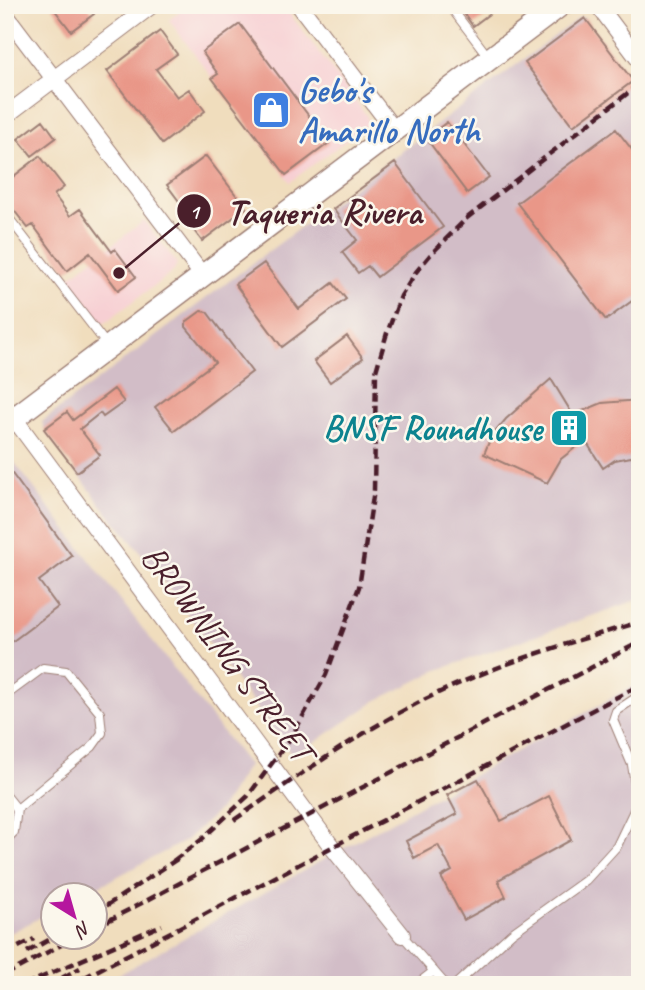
<svg xmlns="http://www.w3.org/2000/svg" width="645" height="990" font-family="Caveat,sans-serif">
<style>
.built{fill:#f7cfd3}
.industrial{fill:#d2bdc7}
.building{fill:#e99788}
.lines{fill:none;stroke-linecap:round;stroke-linejoin:round}
.lane-casing{stroke:#9d7e74;stroke-width:10}
.street-casing{stroke:#9d7e74;stroke-width:18}
.secondary-casing{stroke:#9d7e74;stroke-width:24}
.lane{stroke:#fff;stroke-width:8}
.street{stroke:#fff;stroke-width:16}
.secondary{stroke:#fff;stroke-width:21}
.rail{stroke:#4a1f2b;stroke-width:4.5;stroke-dasharray:10 5;stroke-linecap:butt}
.labels{text-anchor:middle;stroke-width:5;stroke-linejoin:round;paint-order:stroke}
.shop-label{font-size:35px;font-weight:bold;fill:#366cbe;stroke:#fbf7ec;text-anchor:start}
.culture-label{font-size:35px;font-weight:bold;fill:#0d838f;stroke:#fbf7ec;text-anchor:end}
.street-label{font-size:35px;fill:#4a1f2b;stroke:#fbf7ec}
.leader{fill:none;stroke:#4a1f2b;stroke-width:2.5}
.callout-dot{fill:#4a1f2b;stroke:#fbf7ec;stroke-width:2.5}
.mark-label{font-size:21px;text-anchor:middle;font-weight:bold;fill:#fff}
.callout-label{font-size:37px;text-anchor:middle;font-weight:bold;fill:#4a1f2b;stroke:#fbf7ec;stroke-width:5;stroke-linejoin:round;paint-order:stroke}
</style>
<rect width="100%" height="100%" fill="#fbf7ec"/>
<filter id="ink" filterUnits="userSpaceOnUse"><feTurbulence type="fractalNoise" baseFrequency=".0143" numOctaves="2"/><feDisplacementMap in="SourceGraphic" scale="14" xChannelSelector="R" yChannelSelector="G"/><feConvolveMatrix kernelMatrix="1 2 1 2 8 2 1 2 1" color-interpolation-filters="sRGB"/></filter>
<filter id="wash" filterUnits="userSpaceOnUse"><feTurbulence type="fractalNoise" baseFrequency=".00686" numOctaves="4" result="noise"/><feDisplacementMap in="SourceGraphic" scale="28" xChannelSelector="R" yChannelSelector="G"/><feGaussianBlur stdDeviation="1.57" result="paint"/><feColorMatrix in="noise" values="0 0 0 0 0 0 0 0 0 0 0 0 0 0 0 0 0 1.4 0 .05"/><feComposite in="paint" operator="in"/></filter>
<g filter="url(#wash)">
<rect width="100%" height="100%" fill="#f0ddbd"/>
<path class="built" d="M188 5H283L367 116 368 124 290 182 169 20Z
M144 221 177 263 174 271 103 324 68 278Z"/>
<path class="industrial" d="M580 17 585 18 640 90V599L438 670 376 701 293 757 159 575 100 503 44 429 42 422Z
M7 453 248 765 221 808 185 841 82 895H52V911L5 936Z
M640 682V985H112L109 980Z"/>
<g id="blocks">
<path class="building" d="M51 5H88L94 14 71 31Z
M458 5H501L473 26Z
M585 18 633 81 573 126 525 63Z
M240 24 329 143 286 175 212 78 218 74 202 52Z
M160 31 177 54 156 69 177 97 189 89 205 111 162 144 107 71Z
M43 120 56 138 32 156 18 139Z
M447 122 489 177 467 193 426 138Z
M616 129 640 160V295L606 320 517 203Z
M40 156 64 187 54 195 70 216 80 209 112 252 115 249 136 277 118 290 90 253 67 271 33 225 28 228 5 199V183Z
M206 156 246 208 202 241 182 215 187 212 167 185Z
M395 163 443 227 377 277 368 266 358 273 342 252 357 240 333 209Z
M264 263 299 309 333 283 346 299 282 347 235 284Z
M201 311 207 312 252 372 174 431 155 407 215 362 186 327V322Z
M347 336 363 358 330 382 314 361Z
M551 379 573 415 602 403 640 400V458L631 457 615 460 603 468 585 440 561 459 547 483 484 454 491 437 506 419Z
M114 389 124 402 103 417 100 413 80 429 100 455 77 472 44 429 67 412 73 420Z
M5 464 72 556 39 581 58 607 5 647Z
M478 779 501 821 549 796 571 840 498 880 506 897 464 920 441 877 452 871 438 845 414 858 406 841 457 814 447 795Z"/>
</g>
</g>
<g filter="url(#ink)">
<use href="#blocks" fill-opacity="0" stroke="#9d7e74" stroke-width="2"/>
<g class="lines">
<defs>
<path id="lane" d="M449 5 490 59
M5 213 107 345
M5 696 43 668 66 671 100 713 102 733 92 747 17 809
M5 794 17 809 14 832 5 841
M402 935 446 985
M416 985 434 971
M455 985 512 933 586 880 617 846 638 802 632 765 613 720 616 711 640 695"/>
<path id="street" d="M299 5 395 131
M598 5 640 61
M5 14 203 276
M5 116 152 5
M5 406 332 847 402 935"/>
<path id="secondary" d="M5 425 561 5"/>
</defs>
<use href="#lane" class="lane-casing"/>
<use href="#street" class="street-casing"/>
<use href="#secondary" class="secondary-casing"/>
<use href="#lane" class="lane"/>
<use href="#street" class="street"/>
<use href="#secondary" class="secondary"/>
<path class="rail" d="M234 820C300 775 366 727 438 693 503 662 571 642 640 622
M173 861 201 840 248 796 292 736 326 675 359 587 374 490 376 371 387 333 401 296 416 272 431 254 467 218 637 86
M94 914 182 856
M94 928 640 642
M27 952 54 937
M5 954 34 939
M5 975 76 937
M24 985 162 925
M49 985 80 968
M70 985 640 685"/>
</g>
</g>
<defs>
<symbol id="shop-square" viewBox="-11 -11 22 22"><rect x="-9" y="-9" width="18" height="18" rx="4" fill="#3f7fe0" stroke="#fbf7ec"/><path d="M-5-2.5h2.3a2.7 3.5 0 0 1 5.4 0H5L5.5 6h-11ZM-1.5-2.5h3a1.5 2.3 0 0 0-3 0Z" fill="#fff"/></symbol>
<symbol id="building-square" viewBox="-11 -11 22 22"><rect x="-9" y="-9" width="18" height="18" rx="4" fill="#0f9aa8" stroke="#fbf7ec"/><path d="M-4-6H4V6H1V3H-1V6H-4ZM-2.5-4.3h1.7v1.8h-1.7ZM.8-4.3h1.7v1.8H.8ZM-2.5-1h1.7V.8h-1.7ZM.8-1h1.7V.8H.8Z" fill="#fff"/></symbol>
</defs>
<g fill-rule="evenodd">
<use href="#shop-square" x="249" y="88" width="44" height="44"/>
<use href="#building-square" x="547" y="406" width="44" height="44"/>
</g>
<g class="labels">
<g class="shop-label">
<text x="298" y="102">Gebo's<tspan x="298" dy="40">Amarillo North</tspan></text>
</g>
<g class="culture-label">
<text x="542" y="440">BNSF Roundhouse</text>
</g>
<g class="street-label">
<text transform="translate(228 653) rotate(53)" y="12">BROWNING STREET</text>
</g>
</g>
<path class="leader" d="M119 273L194 211"/>
<g class="callout-dot">
<circle cx="119" cy="273" r="7"/>
<circle cx="194" cy="211" r="18"/>
</g>
<g class="mark-label">
<text x="194" y="219">1</text>
</g>
<g class="callout-label">
<text x="324" y="224">Taqueria Rivera</text>
</g>
<rect width="645" height="990" fill="none" stroke="#fbf7ec" stroke-width="28"/>
<g transform="translate(74 916) rotate(143)"><circle r="33" fill="#fbf7ec" stroke="#b4a19f" stroke-width="2"/>
<path d="M0-5L12 26L0 18L-12 26Z" fill="#b5179e"/>
<text y="-10" font-size="19" font-weight="bold" text-anchor="middle" fill="#4a1f2b">N</text>
</g>
</svg>
